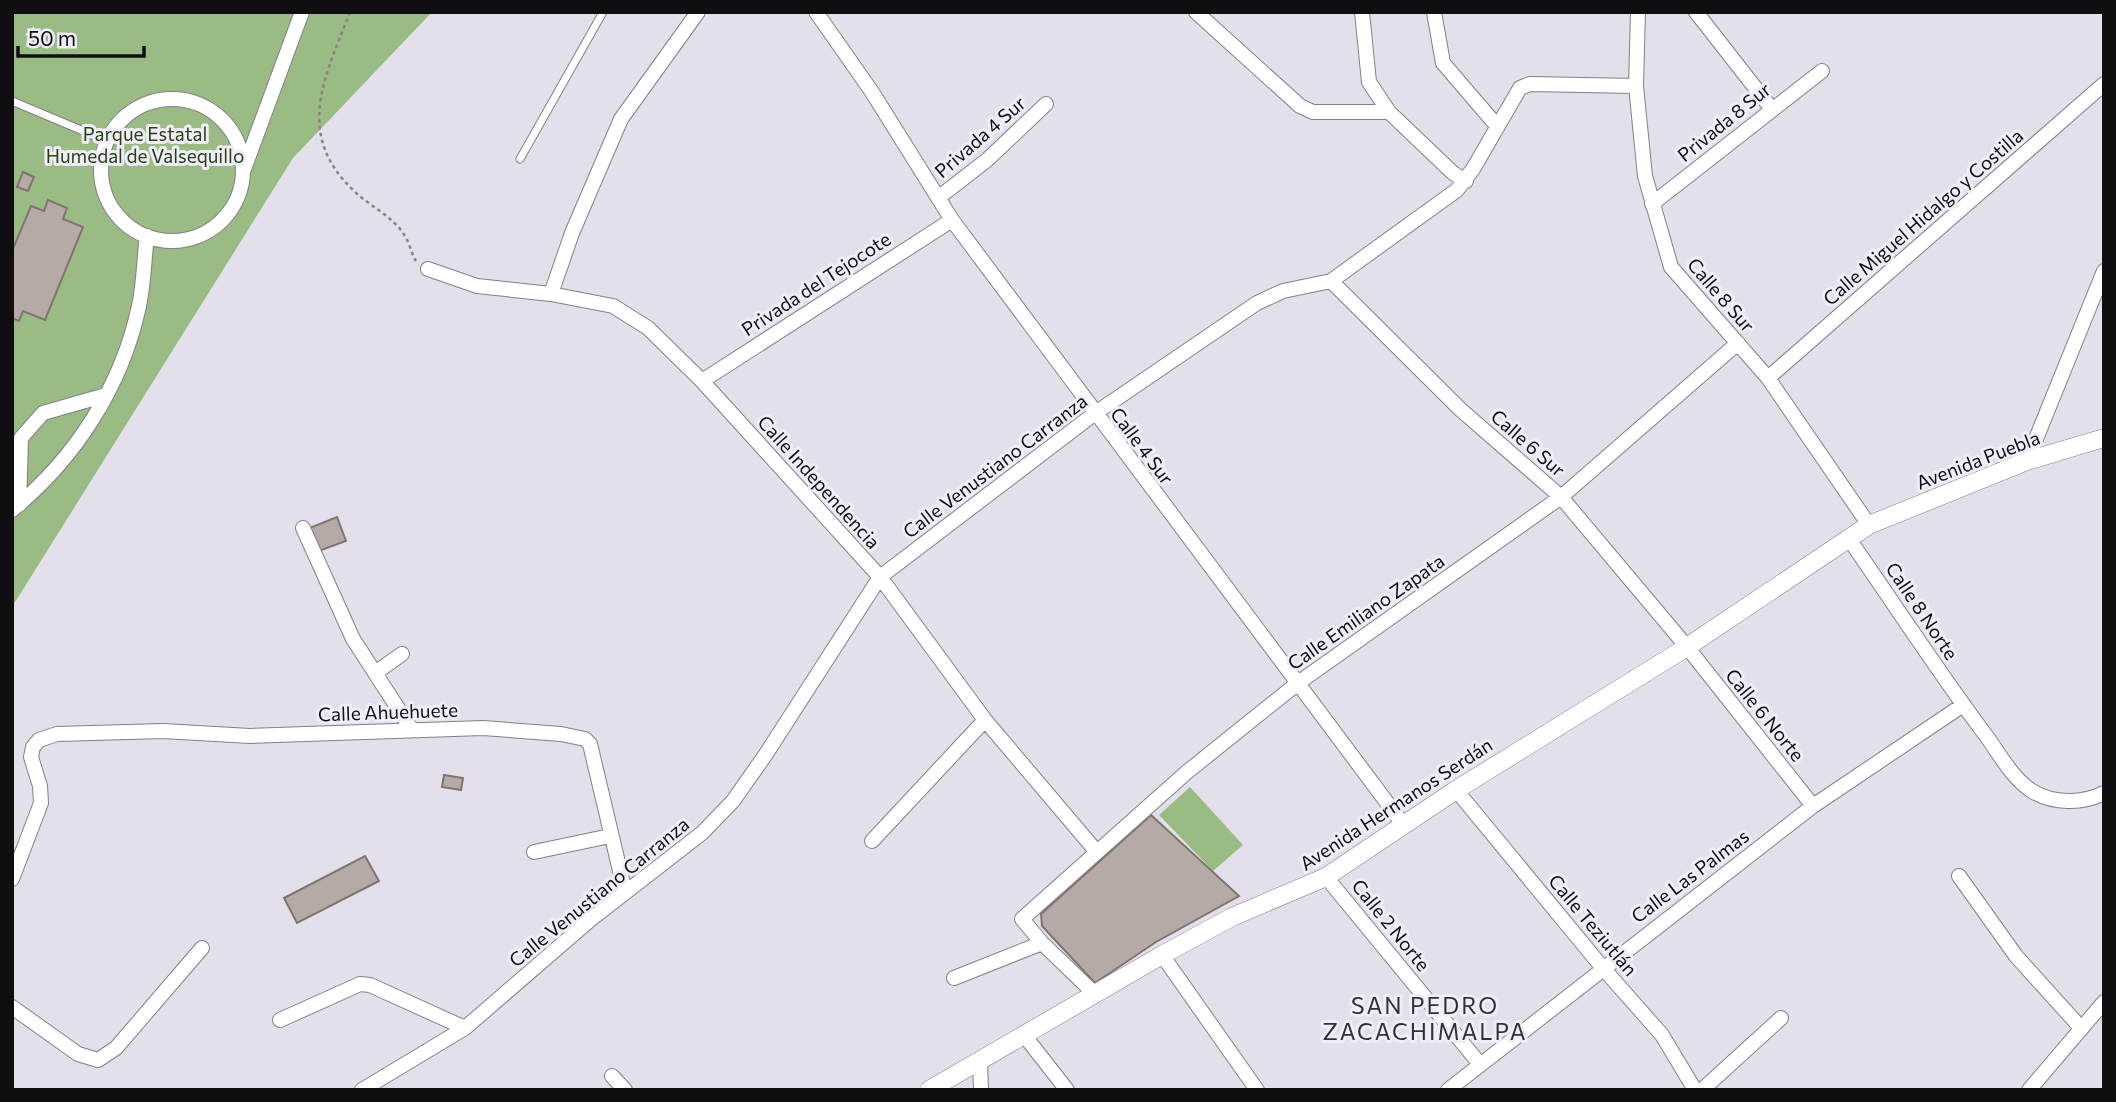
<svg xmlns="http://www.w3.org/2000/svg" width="2116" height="1102" font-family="Commissioner,sans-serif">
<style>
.green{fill:#9abb84}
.building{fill:#b5aaa5;stroke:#7f746f;stroke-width:2}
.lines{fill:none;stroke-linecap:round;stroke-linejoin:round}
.service-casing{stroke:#837f89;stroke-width:9}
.minor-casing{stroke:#837f89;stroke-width:16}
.tertiary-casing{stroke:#837f89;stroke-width:19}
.path{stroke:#858289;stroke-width:2.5;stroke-dasharray:3.5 3.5;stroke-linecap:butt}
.service{stroke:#fff;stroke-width:7}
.minor{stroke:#fff;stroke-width:14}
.tertiary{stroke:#fff;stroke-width:18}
.labels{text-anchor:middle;stroke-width:6;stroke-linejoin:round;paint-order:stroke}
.street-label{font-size:19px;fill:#0f0e11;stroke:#f1edf8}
.park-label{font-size:19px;fill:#27410f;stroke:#f1edf8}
.quarter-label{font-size:23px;letter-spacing:2px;fill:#332f38;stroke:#f1edf8}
</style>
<rect width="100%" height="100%" fill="#e4e0eb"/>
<path class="green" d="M12 12H432L293 158 12 607Z
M1190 787 1243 845 1213 871 1159 815Z"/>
<path class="building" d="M23 172 34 177 28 191 17 187Z
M48 200 67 208 63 219 83 227 45 320 23 311 19 321 12 318V251L31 206 44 211Z
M337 517 346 541 316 552 307 529Z
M444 775 463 778 461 790 442 787Z
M1151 815 1239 896 1156 942 1095 983 1042 926 1041 914Z
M365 856 379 881 297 923 284 898Z"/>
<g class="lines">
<defs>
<path id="service" d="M12 101 107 141
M520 159 603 12"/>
<path id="minor" d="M816 12 872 92 952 220 1403 824
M1196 12 1300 106 1313 112H1389L1453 173 1466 181
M1362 12 1369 82 1389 112
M1434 12 1443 63 1497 126
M1638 12 1636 86 1645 176 1671 267 1768 378 1869 525
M1696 12 1771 108
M101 170a71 71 0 1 1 142 0a71 71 0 1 1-142 0Z
M244 169 302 12
M938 198 987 160 1046 104
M1652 204 1822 71
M428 269 477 286 551 294 613 306 648 328 702 381 880 577 985 720 1096 851
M1331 281 1461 410 1561 497 1687 647 1813 806
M551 294 572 233 621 119 698 12
M1768 378 2104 84
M702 381 952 220
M2027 461 2104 271
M19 505 21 438 43 413 106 395
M12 510C75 459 122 386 139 306 144 283 144 259 147 236
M303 528 353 639 412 730
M1849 539C1895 605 1939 673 1987 737 2000 755 2013 779 2032 791 2053 804 2082 804 2104 793
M375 673 402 654
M1456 790 1602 967 1662 1035 1695 1090
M872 841 985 720
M534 852 610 836
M1959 876 2016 956 2081 1028
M1326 877 1479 1063
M12 879 41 803 40 786 31 757 33 747 39 740 57 734 163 731 250 736 483 728 561 734 585 739 590 744 625 892
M1162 955 1257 1090
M954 978 1042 943
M1095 994 1042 943 1022 919 1187 772 1298 683 1561 497 1738 343
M12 1007 78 1054 98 1060 116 1048 202 948
M280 1020 360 984 370 985 465 1028
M1024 1035 1067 1090
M980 1061 981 1090
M612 1076 625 1090
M362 1090 465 1028 590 920 702 833 733 801 766 754 880 577 1094 414 1257 303 1283 291 1331 281 1457 190 1473 169 1520 88 1530 84 1636 86
M1448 1090 1813 806 1963 705
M1702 1090 1781 1018
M2029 1090 2104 1002"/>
<path id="tertiary" d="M929 1090 1162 955 1232 917 1326 877 1456 790 1687 647 1869 525 2027 461 2104 438"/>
</defs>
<use href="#service" class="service-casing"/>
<use href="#minor" class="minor-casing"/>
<use href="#tertiary" class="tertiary-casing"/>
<path class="path" d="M350 12C325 77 294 133 353 190 369 206 393 216 405 236 410 244 411 253 416 261"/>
<use href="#service" class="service"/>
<use href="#minor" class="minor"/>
<use href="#tertiary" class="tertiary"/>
</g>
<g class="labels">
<g class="street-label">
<text transform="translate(1724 122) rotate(-39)" y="7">Privada 8 Sur</text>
<text transform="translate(980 137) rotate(-41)" y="7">Privada 4 Sur</text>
<text transform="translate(1923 217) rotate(-41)" y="7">Calle Miguel Hidalgo y Costilla</text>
<text transform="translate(816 284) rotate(-33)" y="7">Privada del Tejocote</text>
<text transform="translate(1721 295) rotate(49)" y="7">Calle 8 Sur</text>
<text transform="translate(1528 443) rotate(41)" y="7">Calle 6 Sur</text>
<text transform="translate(1142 446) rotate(53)" y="7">Calle 4 Sur</text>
<text transform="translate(1978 460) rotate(-21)" y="7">Avenida Puebla</text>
<text transform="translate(995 466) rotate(-37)" y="7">Calle Venustiano Carranza</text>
<text transform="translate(819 482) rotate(48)" y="7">Calle Independencia</text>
<text transform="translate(1922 611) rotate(56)" y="7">Calle 8 Norte</text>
<text transform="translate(1366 612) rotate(-35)" y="7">Calle Emiliano Zapata</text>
<text transform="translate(388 712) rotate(-2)" y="7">Calle Ahuehuete</text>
<text transform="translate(1765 715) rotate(51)" y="7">Calle 6 Norte</text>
<text transform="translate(1396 804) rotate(-33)" y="7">Avenida Hermanos Serdán</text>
<text transform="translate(1690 876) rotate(-37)" y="7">Calle Las Palmas</text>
<text transform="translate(599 892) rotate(-39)" y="7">Calle Venustiano Carranza</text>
<text transform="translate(1391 925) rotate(51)" y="7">Calle 2 Norte</text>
<text transform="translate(1593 925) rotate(50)" y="7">Calle Teziutlán</text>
</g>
<g class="park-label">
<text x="145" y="141">Parque Estatal<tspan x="145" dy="22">Humedal de Valsequillo</tspan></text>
</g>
<g class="quarter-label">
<text x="1425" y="1014">SAN PEDRO<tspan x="1425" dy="26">ZACACHIMALPA</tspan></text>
</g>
</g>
<rect width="2116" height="1102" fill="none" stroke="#0f0e11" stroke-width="28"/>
<path d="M18 46v10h126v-10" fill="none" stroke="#0f0e11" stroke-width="3.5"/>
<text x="28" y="46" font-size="21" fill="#0f0e11" stroke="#f1edf8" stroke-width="5" paint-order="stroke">50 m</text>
</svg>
